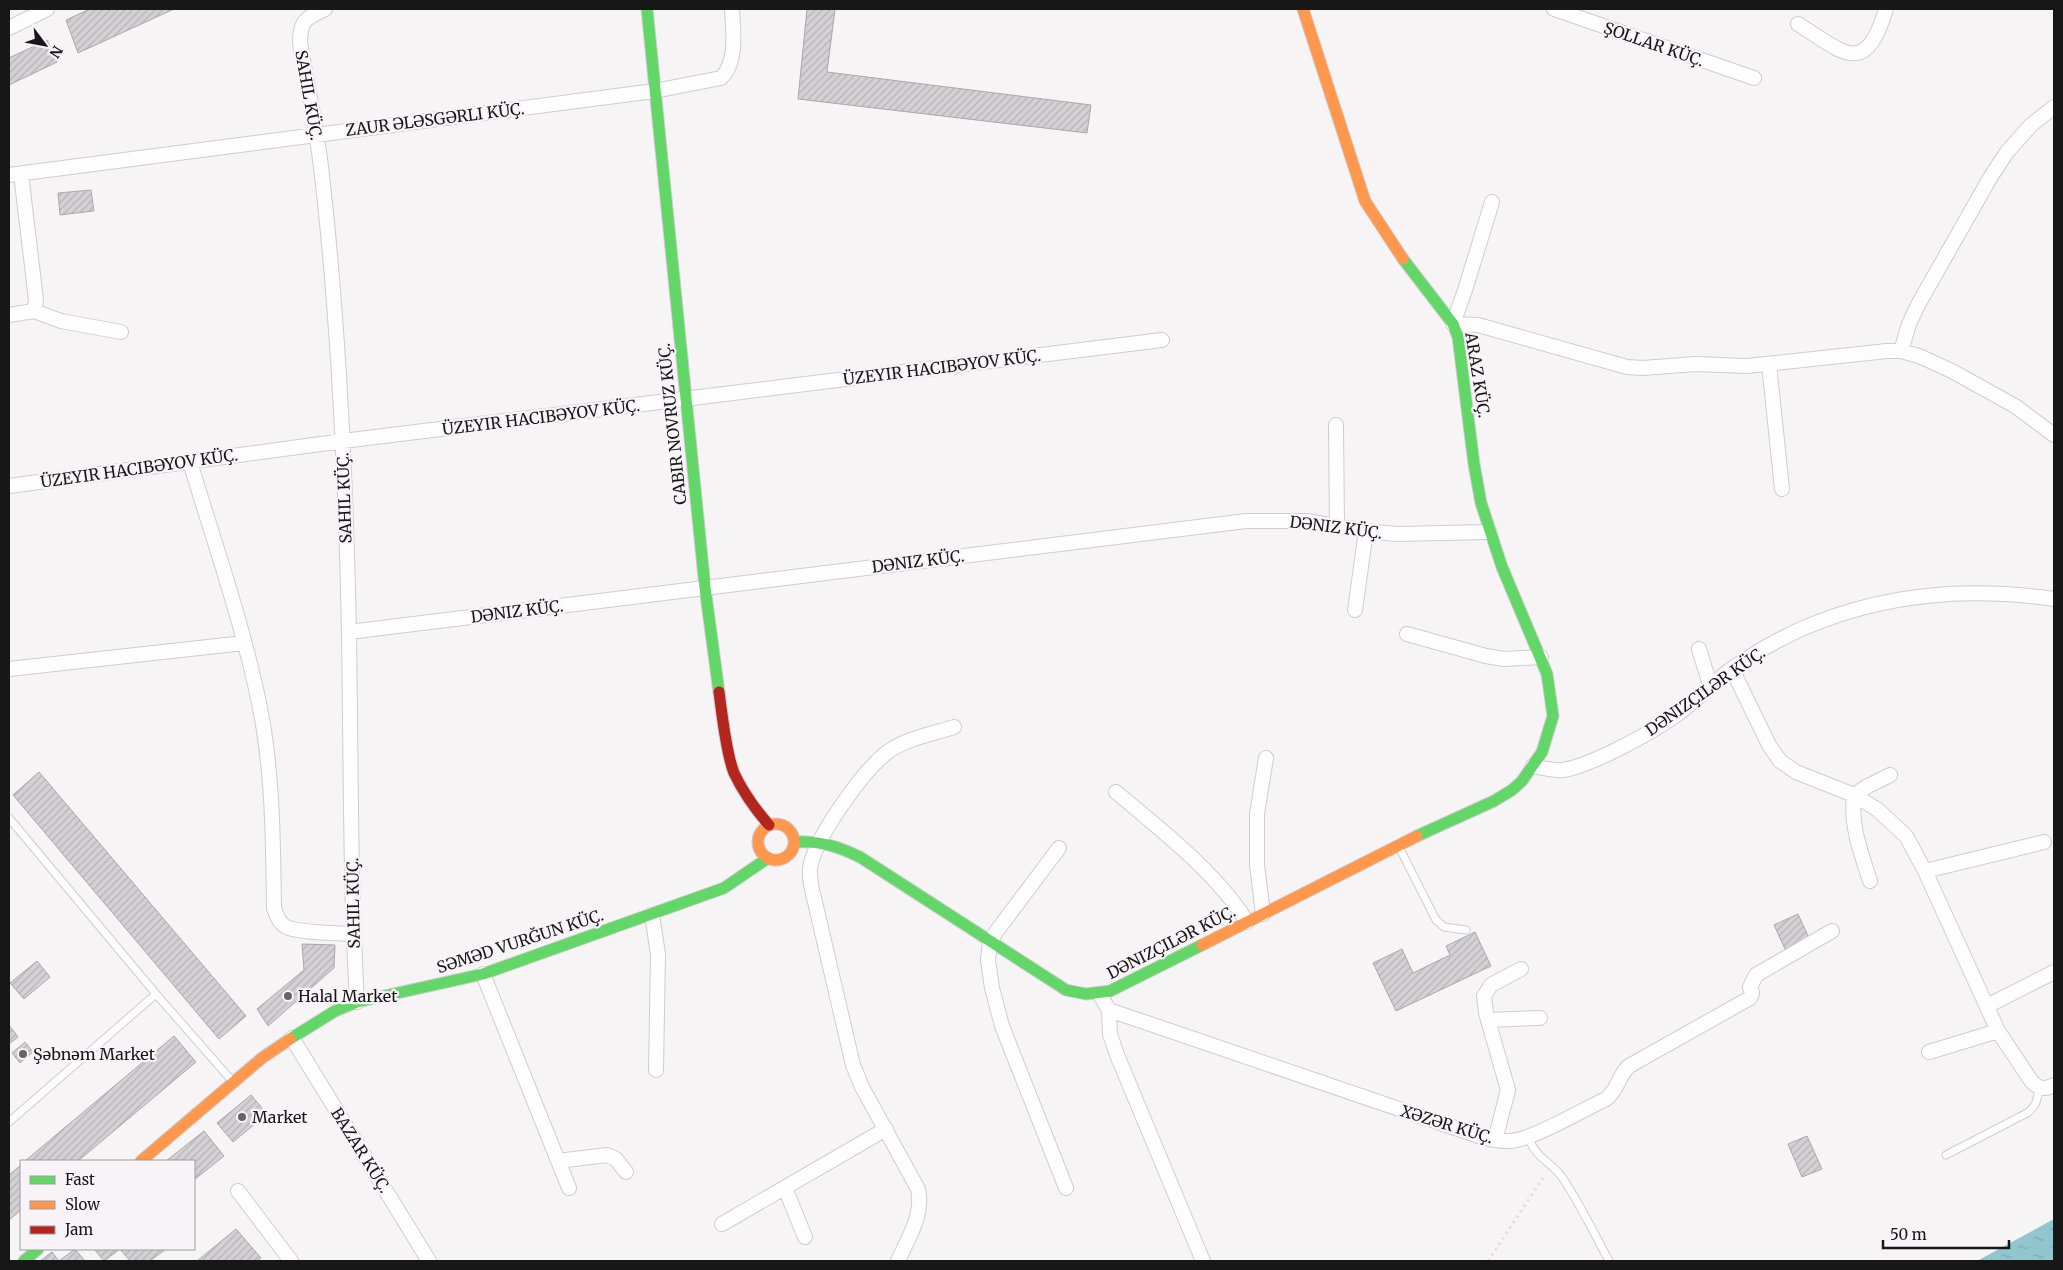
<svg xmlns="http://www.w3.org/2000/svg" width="2063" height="1270" font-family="Merriweather,serif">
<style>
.water{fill:url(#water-ripples)}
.building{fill:url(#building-hatch);stroke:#aba8aa}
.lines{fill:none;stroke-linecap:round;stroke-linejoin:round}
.lane-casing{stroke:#cfcdcf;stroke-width:9}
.street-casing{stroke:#cfcdcf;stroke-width:16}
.fast-casing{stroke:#cfcdcf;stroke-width:13}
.slow-casing{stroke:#cfcdcf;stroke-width:13}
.jam-casing{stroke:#cfcdcf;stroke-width:13}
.path{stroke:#e0e0e0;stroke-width:3;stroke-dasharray:2.5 4;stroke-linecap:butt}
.lane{stroke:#fefdfe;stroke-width:7}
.street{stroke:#fefdfe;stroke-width:14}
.fast{stroke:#63d668;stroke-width:11}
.slow{stroke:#ff974d;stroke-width:11}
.jam{stroke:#b3261e;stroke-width:11}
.poi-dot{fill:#666466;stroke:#f8f3f7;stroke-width:2}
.labels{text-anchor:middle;stroke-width:4.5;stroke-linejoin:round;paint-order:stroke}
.street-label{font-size:16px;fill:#181718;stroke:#f8f3f7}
.poi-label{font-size:16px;fill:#181718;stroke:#f8f3f7;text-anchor:start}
</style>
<defs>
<pattern id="water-ripples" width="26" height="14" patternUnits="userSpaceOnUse" patternTransform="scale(1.25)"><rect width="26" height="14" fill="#90c6cd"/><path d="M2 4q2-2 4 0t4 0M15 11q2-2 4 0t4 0" fill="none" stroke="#7ba9af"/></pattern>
<pattern id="building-hatch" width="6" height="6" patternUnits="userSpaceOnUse" patternTransform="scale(1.25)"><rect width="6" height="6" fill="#d3d1d3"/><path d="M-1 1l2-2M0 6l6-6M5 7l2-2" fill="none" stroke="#b4b3b4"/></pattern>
</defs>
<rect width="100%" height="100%" fill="#f7f4f6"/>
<path class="water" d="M2054 1219V1261H1977Z"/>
<path class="building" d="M90 9H174L78 53 66 20Z
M807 9H835L827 72 1091 105 1087 133 798 99Z
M47 40 57 62 9 85V58Z
M91 190 94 211 60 215 58 193Z
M39 772 246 1016 219 1039 13 795Z
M1798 914 1809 938 1785 949 1774 925Z
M1475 932 1491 966 1396 1011 1373 963 1402 949 1413 973 1450 955 1446 946Z
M302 944 335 945 334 968 268 1026 257 1009 304 970Z
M37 961 50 977 24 999 10 983Z
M9 1025 18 1037 9 1044Z
M174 1036 196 1062 78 1161H25Z
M25 1042 33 1052 20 1063 12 1053Z
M251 1095 267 1114 233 1142 217 1123Z
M204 1131 224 1156 194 1180V1161H166Z
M1807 1136 1822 1169 1802 1177 1788 1144Z
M21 1165V1210L9 1220V1175Z
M236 1229 261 1258 257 1261H197Z
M75 1249 85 1261H40L52 1252 59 1261Z
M94 1249H166L150 1261H130L120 1249 104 1261Z"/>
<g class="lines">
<defs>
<path id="lane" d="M9 818 156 994
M1398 845 1436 920 1444 927 1466 930
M9 1122 156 994 233 1082
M1528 1136C1536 1159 1549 1160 1562 1177 1580 1204 1594 1233 1609 1261
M1946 1155 2027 1113C2037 1106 2037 1100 2039 1088"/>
<path id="street" d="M325 9C306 18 300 20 300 43 307 84 316 125 321 167 339 322 346 479 349 635 351 757 350 880 357 1002
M1554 9 1754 78
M1798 24C1843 52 1865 79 1886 9
M9 28 47 9
M9 175 654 91 721 78C738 62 733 30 732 9
M1492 202 1466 287 1453 324 1478 325 1627 367 1643 368 1695 364 1747 366 1887 351H1901L1919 356 1952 371 2015 406 2054 435
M34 311 61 321 121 332
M9 315 34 311 36 300 21 174
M1901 351 1909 324 1919 303 1990 178 2007 152 2031 125 2054 107
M1769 364 1782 489
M1336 425 1337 526
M190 462C214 542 242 621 259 703 273 770 273 839 274 908 276 915 279 923 286 927 300 933 337 933 353 934
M9 486 343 441 1162 340
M1355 610 1366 531
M349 632 1246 521H1307L1366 531 1397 534 1489 532
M1407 634 1486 656 1504 659 1541 657
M1699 649 1710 685
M9 669 244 643
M1732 669 1769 745 1780 761 1796 772 1854 795 1878 810 1906 836 1925 871 1998 1031 2032 1082C2040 1089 2044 1090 2054 1085
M1533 766C1543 768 1553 771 1563 770 1590 766 1649 734 1672 718 1693 704 1710 685 1730 670 1753 654 1780 638 1806 627 1887 593 1968 587 2054 599
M1116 792C1160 829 1217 873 1247 922
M1059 848 996 932 990 942 988 960 992 988 1002 1026 1066 1188
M1925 871 2044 842
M1870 881C1861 852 1850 826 1854 795L1866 787 1890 775
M1263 914 1257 865V814L1266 758
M652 915 658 954 656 1070
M483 974 569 1188
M1100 995 1109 1010 1443 1124C1464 1130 1488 1142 1510 1141 1532 1140 1584 1109 1606 1099 1619 1089 1617 1077 1629 1066L1750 998 1752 993 1750 987 1756 975 1832 931
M1987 1006 2054 972
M1109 1010 1110 1034 1117 1055 1203 1261
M1488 1020 1540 1018
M292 1038 429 1261
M1929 1052 1998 1031
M1495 1140 1508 1090 1486 1013 1484 996 1491 985 1521 969
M558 1161 607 1155 616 1159 626 1172
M785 1188 805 1237
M238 1191 291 1261
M722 1224 886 1129
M898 1261C908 1238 924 1215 918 1189L862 1087 853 1065 811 885C810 878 809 870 811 863 819 833 864 769 889 751 908 738 932 734 954 727"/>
<path id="fast" d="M647 9 705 588 719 692
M1403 259 1453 324 1458 337 1474 464 1481 503 1502 567 1547 674 1553 716 1542 752 1522 781 1512 790 1494 801 1417 836
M795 842C819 840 839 847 860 857L1066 990 1086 994 1110 991 1202 945
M290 1039 335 1011 357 1002 483 974 724 888 768 858
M24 1261 38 1249"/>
<path id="slow" d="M1303 9 1365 201 1403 259
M758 842a18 18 0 1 1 36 0a18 18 0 1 1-36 0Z
M1202 945 1417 836
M141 1161 262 1058 290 1039"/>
<path id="jam" d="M719 692C722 714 726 753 734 773 743 792 755 809 769 825"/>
</defs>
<use href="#lane" class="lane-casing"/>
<use href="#street" class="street-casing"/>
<use href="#fast" class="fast-casing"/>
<use href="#slow" class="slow-casing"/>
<use href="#jam" class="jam-casing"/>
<path class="path" d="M1488 1261 1545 1175"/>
<use href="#lane" class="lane"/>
<use href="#street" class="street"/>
<use href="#fast" class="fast"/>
<use href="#slow" class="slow"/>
<use href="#jam" class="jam"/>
</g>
<g class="poi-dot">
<circle cx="288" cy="996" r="5"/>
<circle cx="23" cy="1054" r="5"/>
<circle cx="242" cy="1117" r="5"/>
</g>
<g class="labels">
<g class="street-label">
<text transform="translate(1654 44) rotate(19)" y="6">ŞOLLAR KÜÇ.</text>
<text transform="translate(309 95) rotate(80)" y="6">SAHIL KÜÇ.</text>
<text transform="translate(435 119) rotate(-7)" y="6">ZAUR ƏLƏSGƏRLI KÜÇ.</text>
<text transform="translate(942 367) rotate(-7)" y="6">ÜZEYIR HACIBƏYOV KÜÇ.</text>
<text transform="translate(1478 375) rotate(81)" y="6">ARAZ KÜÇ.</text>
<text transform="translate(541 417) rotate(-7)" y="6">ÜZEYIR HACIBƏYOV KÜÇ.</text>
<text transform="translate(672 424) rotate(-96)" y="6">CABIR NOVRUZ KÜÇ.</text>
<text transform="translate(139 468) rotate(-8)" y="6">ÜZEYIR HACIBƏYOV KÜÇ.</text>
<text transform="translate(344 498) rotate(-92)" y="6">SAHIL KÜÇ.</text>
<text transform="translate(1336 527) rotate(7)" y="6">DӘNIZ KÜÇ.</text>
<text transform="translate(918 561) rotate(-7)" y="6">DӘNIZ KÜÇ.</text>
<text transform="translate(517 611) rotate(-7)" y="6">DӘNIZ KÜÇ.</text>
<text transform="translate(1705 691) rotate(-35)" y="6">DƏNIZÇILƏR KÜÇ.</text>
<text transform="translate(353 903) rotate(-91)" y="6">SAHIL KÜÇ.</text>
<text transform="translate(520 941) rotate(-18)" y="6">SƏMƏD VURĞUN KÜÇ.</text>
<text transform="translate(1171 942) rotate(-27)" y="6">DӘNIZÇILӘR KÜÇ.</text>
<text transform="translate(1447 1124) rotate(17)" y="6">XƏZƏR KÜÇ.</text>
<text transform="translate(361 1150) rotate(58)" y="6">BAZAR KÜÇ.</text>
</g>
<g class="poi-label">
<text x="298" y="1002">Halal Market</text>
<text x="33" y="1060">Şəbnəm Market</text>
<text x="252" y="1123">Market</text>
</g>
</g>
<rect width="2063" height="1270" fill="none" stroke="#181718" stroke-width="20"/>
<rect x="20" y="1160" width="175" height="90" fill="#f8f3f7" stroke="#9e9b9e"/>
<rect x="30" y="1176" width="25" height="8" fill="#63d668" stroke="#9e9b9e"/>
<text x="65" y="1185" font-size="15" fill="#181718">Fast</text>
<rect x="30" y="1201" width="25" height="8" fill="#ff974d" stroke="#9e9b9e"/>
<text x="65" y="1210" font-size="15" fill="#181718">Slow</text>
<rect x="30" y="1226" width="25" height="8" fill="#b3261e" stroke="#9e9b9e"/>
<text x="65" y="1235" font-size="15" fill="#181718">Jam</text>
<g transform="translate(45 45) rotate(122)" stroke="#f8f3f7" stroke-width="4" paint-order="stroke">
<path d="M0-4L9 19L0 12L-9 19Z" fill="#181718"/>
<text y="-8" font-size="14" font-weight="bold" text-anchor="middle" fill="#181718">N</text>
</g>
<path d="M1883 1240v8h126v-8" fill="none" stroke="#181718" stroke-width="2.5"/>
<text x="1890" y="1240" font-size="15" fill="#181718" stroke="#f8f3f7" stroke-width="4" paint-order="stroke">50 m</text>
</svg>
